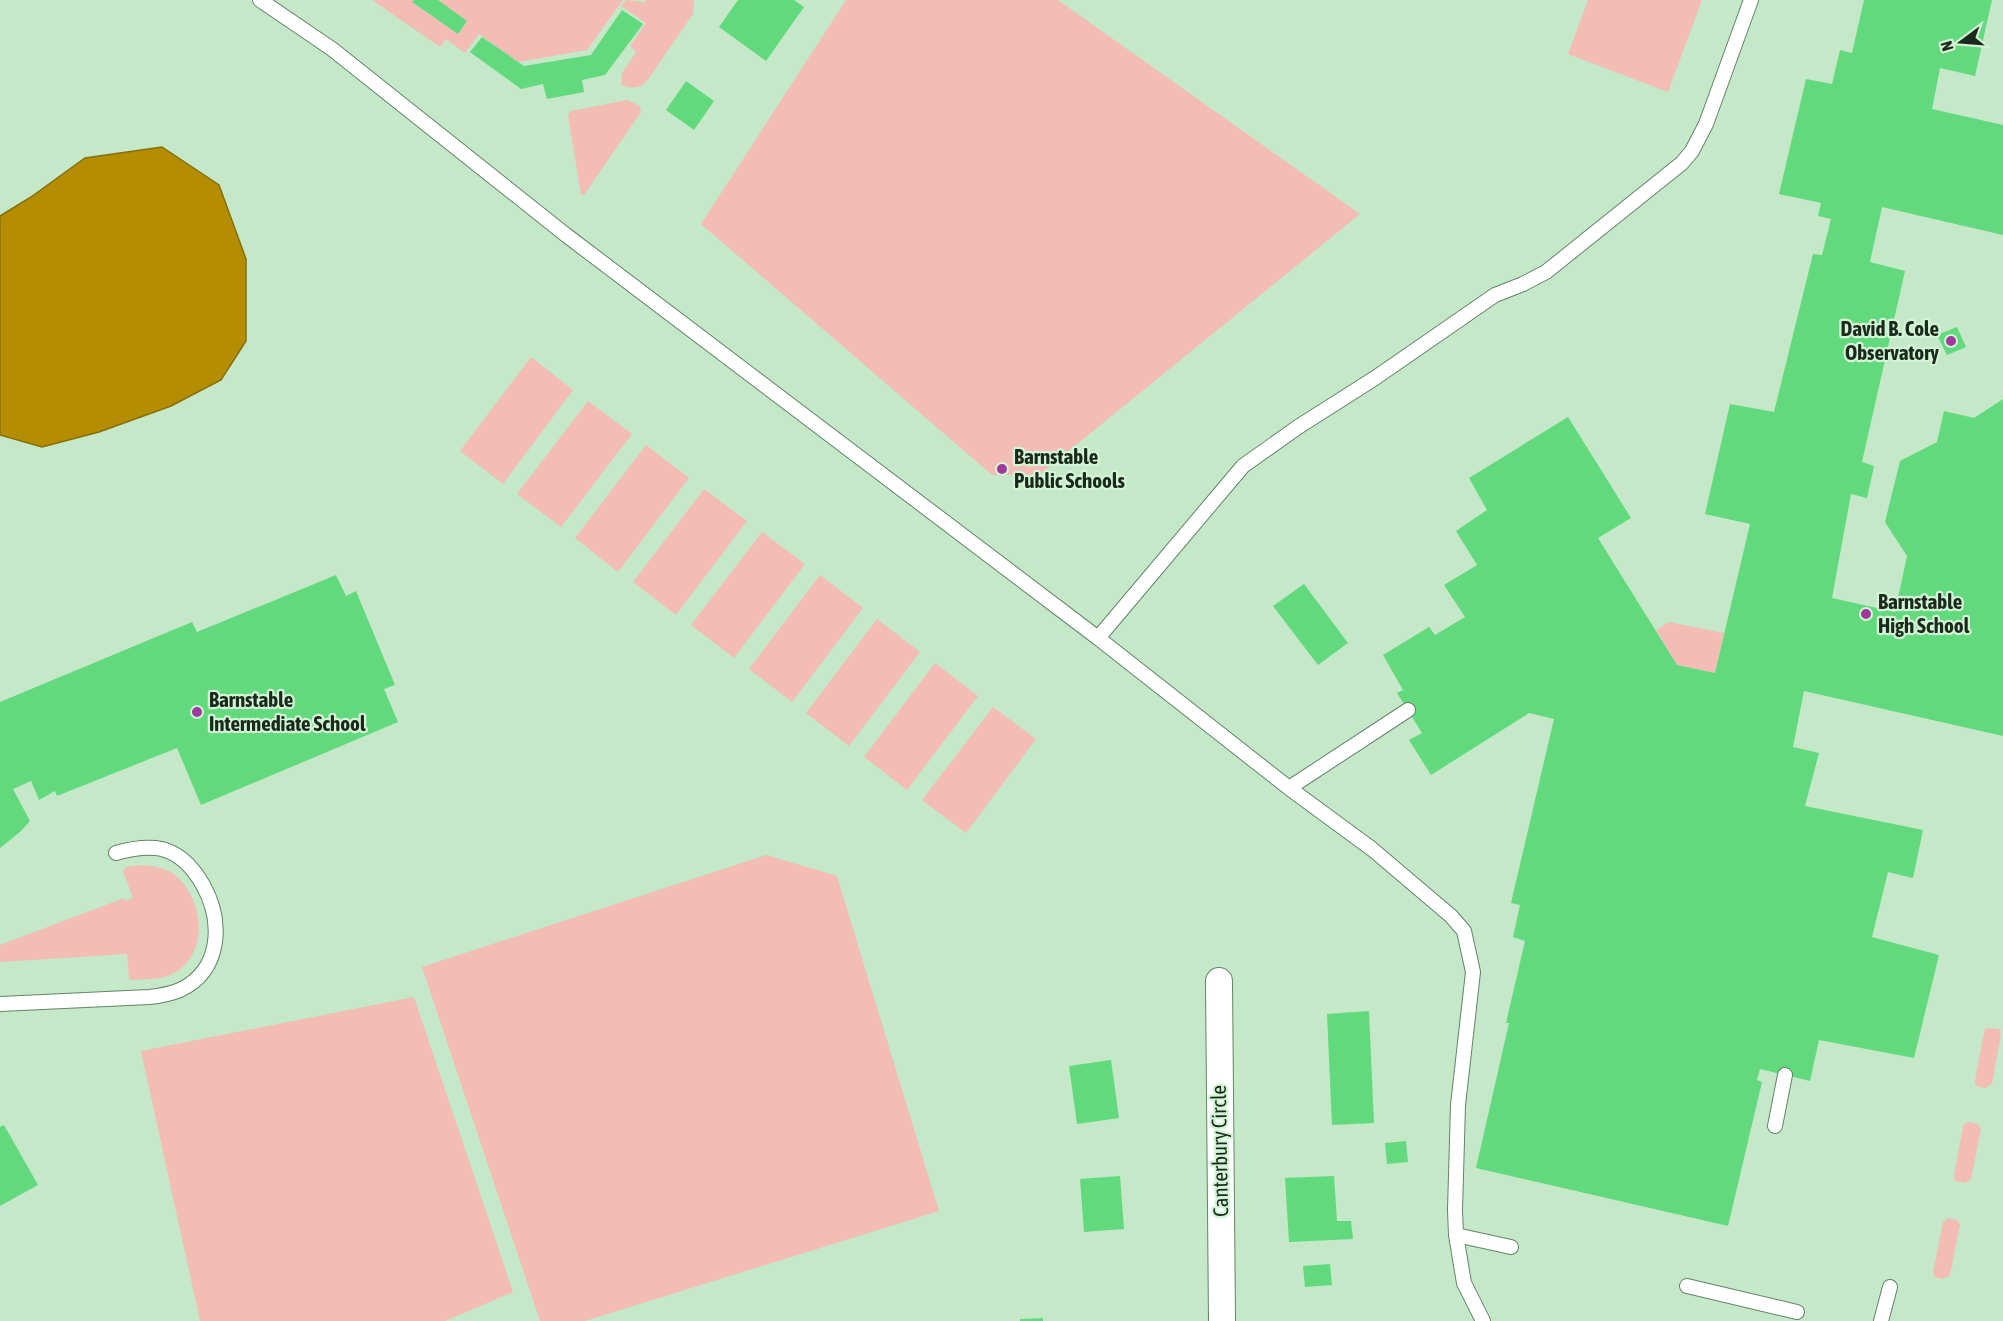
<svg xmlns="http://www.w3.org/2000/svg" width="2003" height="1321" font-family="'Asap Condensed',sans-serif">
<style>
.green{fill:#f3bcb4}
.water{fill:#b48d03;stroke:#866f0b;stroke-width:1.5}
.building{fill:#63d97d}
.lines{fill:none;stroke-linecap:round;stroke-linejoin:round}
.service-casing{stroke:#638468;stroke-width:16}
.minor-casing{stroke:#638468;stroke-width:28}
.service{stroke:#fff;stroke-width:14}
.minor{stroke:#fff;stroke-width:26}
.poi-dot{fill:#9f399d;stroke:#d1f5d5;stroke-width:2}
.labels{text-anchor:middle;stroke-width:4.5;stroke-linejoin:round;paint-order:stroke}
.poi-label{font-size:21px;font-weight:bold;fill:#1b291d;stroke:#d1f5d5;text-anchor:start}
.street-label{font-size:21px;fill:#1b291d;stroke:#d1f5d5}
</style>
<rect width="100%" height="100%" fill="#c4e8c8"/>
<path class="green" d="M372 0H414L413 3 458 34 465 23 433 0H623L587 50 518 62 479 34 465 53 446 39 440 47Z
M626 0 645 2 646 0H694L693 14 647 81C641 89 628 89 621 84L622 73 636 52 630 46 646 23 621 6Z
M846 0H1058L1360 214 1039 475H992L701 224Z
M1588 0H1702L1668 92 1568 54Z
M627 100 640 106 641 112 584 195H581L568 115 571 111Z
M531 357 573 390 503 484 460 451Z
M588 401 632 434 561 527 517 494Z
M646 445 689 478 618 572 575 538Z
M704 489 747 521 676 615 633 582Z
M762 532 805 564 734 658 691 625Z
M820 575 863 608 792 702 749 669Z
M877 619 920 652 849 746 806 713Z
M1669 622 1724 633 1715 673 1677 665 1656 630Z
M935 663 978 696 907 790 864 757Z
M993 707 1036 739 966 833 922 800Z
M766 855 837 876 939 1211 585 1321H540L422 967Z
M140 865C152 866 165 867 175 875 203 898 210 951 176 972 164 980 146 979 131 980L129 978 127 954 0 962V945L124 898 125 901 133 898 123 871 126 867Z
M414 997 513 1292 445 1321H200L141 1051Z
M1986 1028 1999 1029 2001 1034 1992 1084 1985 1088 1976 1086 1975 1081 1984 1032Z
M1969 1122 1978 1124 1981 1129 1971 1179 1965 1183 1955 1181 1954 1176 1963 1127 1964 1124Z
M1948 1218 1957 1220 1960 1224 1950 1275 1943 1279 1935 1277 1933 1272 1943 1222Z"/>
<path class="water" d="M162 147 219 185 246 259V341L221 380 171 406 99 432 42 447 0 435V216L31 197 85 158Z"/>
<path class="building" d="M414 0H438L467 21 458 34 412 2Z
M738 0H794L804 7 766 61 719 27Z
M1864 0H1992L1975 76 1940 68 1932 109 2003 125V235L1882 207 1870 262 1905 271 1862 462 1874 466 1867 498 1851 494 1832 598 1895 612 1907 556 1885 522 1900 461 1937 442 1944 411 1974 418 2003 399V736L1804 691 1793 747 1819 753 1805 806 1923 830 1913 878 1888 872 1872 937 1939 955 1914 1058 1819 1040 1810 1081 1760 1069 1757 1080 1762 1082 1728 1226 1476 1168 1509 1023H1506L1525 941 1513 937 1520 905 1511 903 1554 719 1529 713 1431 775 1409 740 1422 733 1397 693 1403 690 1383 655 1429 627 1435 635 1465 617 1444 585 1477 565 1456 531 1487 510 1469 478 1568 417 1631 518 1598 538 1677 665 1715 673 1750 524 1705 514 1730 404 1774 412 1813 254 1822 255 1831 219 1818 216 1821 203 1779 194 1806 79 1832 84 1840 50 1852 53Z
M622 10 643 24 605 75 582 80 584 92 547 99 543 84 521 89 470 52 482 37 524 66 591 55Z
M686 81 714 101 694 130 666 110Z
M1957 327 1966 347 1947 355 1937 335Z
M336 575 346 596 356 591 395 685 384 689 398 722 201 805 177 748 57 796 55 791 39 800 31 781 13 789 30 821 20 832 0 848V702L192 622 197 632Z
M1304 584 1348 643 1318 665 1273 606Z
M1369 1011 1374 1123 1332 1125 1327 1014Z
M1111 1060 1119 1118 1077 1124 1069 1066Z
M4 1125 38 1185 0 1206V1127Z
M1406 1141 1408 1162 1387 1164 1385 1143Z
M1120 1176 1124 1229 1084 1232 1080 1179Z
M1334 1176 1337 1221H1351L1353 1239 1289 1242 1285 1178Z
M1330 1264 1332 1285 1305 1287 1303 1266Z
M1043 1318V1321H1020V1319Z"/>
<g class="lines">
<defs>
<path id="service" d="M260 0 332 49 566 235 1098 638 1243 466 1298 427 1375 378 1495 295 1523 284 1546 272 1682 163 1692 151 1706 124 1751 0
M1098 638 1289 788 1372 849 1451 916 1464 931 1473 972 1458 1105 1455 1210 1456 1235 1464 1283 1483 1321
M1289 788 1408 710
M0 1004 149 997C160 996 170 994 180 990 222 970 223 921 203 885 194 869 181 854 162 849 147 846 130 849 116 853
M1775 1126 1785 1075
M1456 1235 1511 1247
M1687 1286 1797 1312
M1881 1321 1890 1287"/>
<path id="minor" d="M1219 981 1222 1321"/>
</defs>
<use href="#service" class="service-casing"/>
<use href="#minor" class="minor-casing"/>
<use href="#service" class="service"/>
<use href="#minor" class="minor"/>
</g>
<g class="poi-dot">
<circle cx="1951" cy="341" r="6"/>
<circle cx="1002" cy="469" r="6"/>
<circle cx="1866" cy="614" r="6"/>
<circle cx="197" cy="712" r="6"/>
</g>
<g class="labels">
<g class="poi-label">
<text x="1939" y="336" text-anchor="end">David B. Cole<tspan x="1939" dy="24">Observatory</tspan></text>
<text x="1014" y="464">Barnstable<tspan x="1014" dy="24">Public Schools</tspan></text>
<text x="1878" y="609">Barnstable<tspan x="1878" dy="24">High School</tspan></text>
<text x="209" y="707">Barnstable<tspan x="209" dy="24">Intermediate School</tspan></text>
</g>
<g class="street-label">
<text transform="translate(1220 1151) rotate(-91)" y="7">Canterbury Circle</text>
</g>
</g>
<g transform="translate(1961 42) rotate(254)" stroke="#d1f5d5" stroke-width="4.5" paint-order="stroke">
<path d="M0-4.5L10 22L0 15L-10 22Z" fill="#1b291d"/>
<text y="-9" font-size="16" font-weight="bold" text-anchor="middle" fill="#1b291d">N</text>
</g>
</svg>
